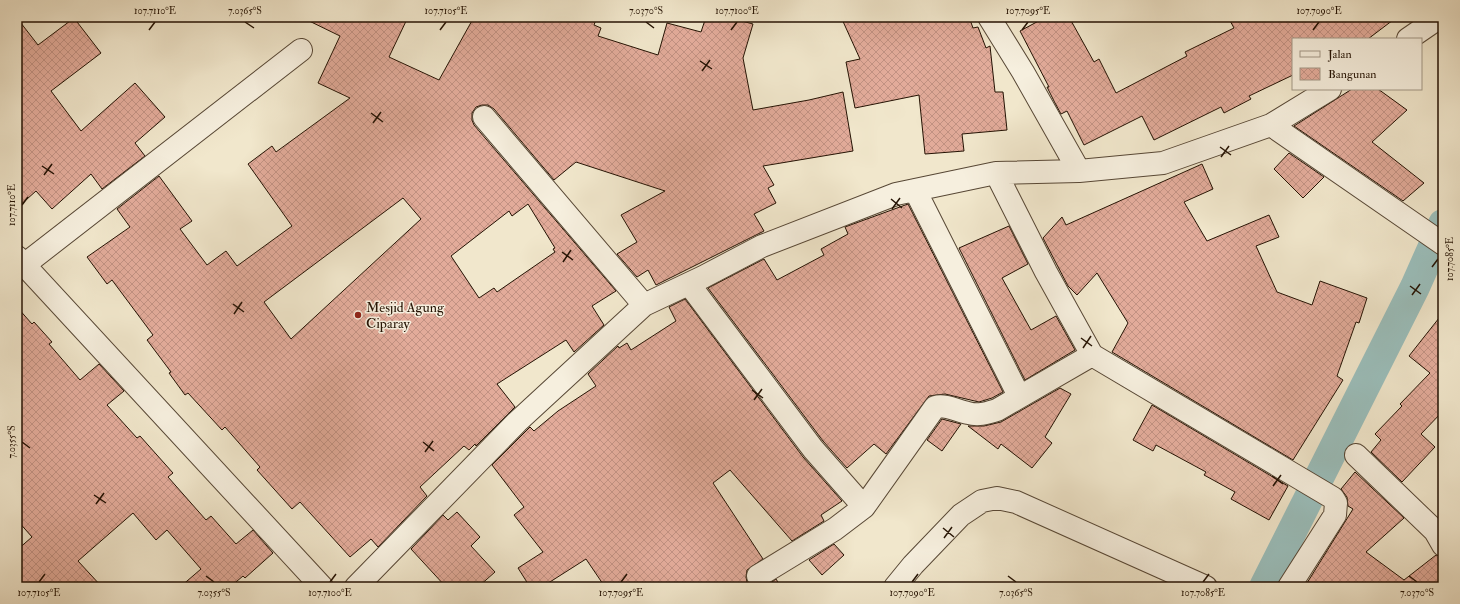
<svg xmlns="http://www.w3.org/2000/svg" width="1460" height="604" font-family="'IM FELL Double Pica',serif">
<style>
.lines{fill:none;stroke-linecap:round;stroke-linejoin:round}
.canal{stroke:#9bbfbc;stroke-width:30}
.building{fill:url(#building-cross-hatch);stroke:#241203;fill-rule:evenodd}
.minor-casing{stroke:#574735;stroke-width:24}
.minor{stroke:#f6efde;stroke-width:22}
.ticks{fill:none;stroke:#241203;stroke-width:1.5}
.poi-dot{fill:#8f2418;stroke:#f6efde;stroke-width:1.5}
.labels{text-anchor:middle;stroke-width:3;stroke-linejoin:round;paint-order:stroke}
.poi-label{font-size:14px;fill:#241203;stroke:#f6efde;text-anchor:start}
.neatline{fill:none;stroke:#241203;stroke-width:1.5}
.ticks-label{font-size:10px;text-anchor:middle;fill:#241203}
</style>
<defs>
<pattern id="building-cross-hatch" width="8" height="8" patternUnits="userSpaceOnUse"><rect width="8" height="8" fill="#e2ab9a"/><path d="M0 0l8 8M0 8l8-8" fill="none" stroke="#c29283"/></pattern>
</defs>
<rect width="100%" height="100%" fill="#f1e7cc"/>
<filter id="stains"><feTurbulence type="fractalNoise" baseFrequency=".005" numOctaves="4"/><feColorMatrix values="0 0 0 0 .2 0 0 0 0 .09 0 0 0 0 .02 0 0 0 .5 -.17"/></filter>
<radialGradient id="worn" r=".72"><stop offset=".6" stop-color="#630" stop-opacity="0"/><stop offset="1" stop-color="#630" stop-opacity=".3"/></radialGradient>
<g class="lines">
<path class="canal" d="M1264 587 1415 287 1443 224"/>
</g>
<path class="building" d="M301 17H408L389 57 439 80 474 17H597L594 25 601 28 598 36 658 55 667 23 701 32 706 17H727L753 24 743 58 753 110 809 100 843 92 853 151 763 166 774 185 768 188 776 203 754 214 764 231 656 285 648 270 637 277 617 254 637 242 621 215 665 191 576 162 554 180 494 109 488 105H482L476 107 472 113V120L474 125 616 291 592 306 604 325 574 352 566 340 497 384 515 407 476 446 475 444 469 450 464 446 420 487 427 496 378 547 371 539 350 557 300 502 292 509 257 470 260 467 225 427 222 430 188 393 185 395 169 373 171 372 147 340 153 335 112 280 107 284 87 257 130 227 117 209 159 176 192 221 180 229 207 265 226 251 237 266 292 226 248 164 272 146 276 152 350 98 318 83 340 36ZM403 198 421 219 291 339 264 302ZM528 204 555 248 553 249 555 252 497 292 494 288 479 298 451 256 509 211 512 216Z
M841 17H969L973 28 978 27 986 48 990 46 995 92H1003L1007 130 962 134 964 151 925 154 919 95 855 108 846 62 860 59Z
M1046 17H1069L1094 62 1099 59 1116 93 1187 56 1185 52 1234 28 1228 17H1397L1368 39H1293V75L1249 96 1251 99 1224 113 1221 107 1154 140 1142 116 1084 145 1067 111 1061 114 1055 103 1047 87H1049L1020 31Z
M17 18 38 45 74 18 101 53 51 91 81 131 135 83 165 117 135 143 145 156 102 189 91 174 52 209 36 191 17 208Z
M1352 89H1378L1407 110 1372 142 1424 183 1403 201 1294 126Z
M1289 153 1324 177 1303 198 1274 169Z
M1202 164 1213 189 1184 202 1207 241 1269 215 1279 237 1256 246 1277 292 1312 305 1320 281 1367 298 1359 323 1356 322 1337 376 1343 380 1293 460 1112 352 1128 323 1097 273 1077 295 1068 286 1043 238 1062 217 1066 225Z
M908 204 1003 392 992 398 979 402 945 394 929 396 886 454 874 444 847 468 823 441 708 288 764 259 777 280 824 255 821 249 848 234 845 227Z
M1009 226 1028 264 1002 278 1031 330 1056 316 1075 350 1025 380 959 248Z
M685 299 803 457 842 501 821 515 824 521 792 541 730 470 713 483 763 559 747 570 746 577 747 582 752 587H605L586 559 542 587H530L518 568 543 552 514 515 524 507 492 465 530 427 534 431 558 411 596 386 588 374 618 346 619 348 627 343 631 350 676 321 669 307Z
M17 307 32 324 34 322 52 342 49 344 80 380 99 364 124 391 107 405 137 438 140 436 173 473 168 477 206 520 211 516 236 544 253 530 273 553 245 578 243 576 230 587H180L201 569 167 530 156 540 133 513 78 561 102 587H17V550L32 537 17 520Z
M1443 313V411L1421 434 1435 447 1402 482 1371 452 1381 440 1375 434 1402 406 1400 404 1430 373 1409 356Z
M1060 388 1071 394 1045 437 1052 443 1032 468 1001 444 998 449 968 426H984L1001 422Z
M1152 405 1288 486 1269 520 1231 499 1235 492 1204 475 1206 472 1156 445 1153 451 1133 440Z
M942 419 961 424 942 451 927 440Z
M1355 472 1404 518 1366 552 1404 580 1436 555 1443 557V587H1313L1307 583 1353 509 1348 506 1347 497 1341 489Z
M457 512 480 537 471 546 495 572 478 587H446L411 549 443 515 448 520Z
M834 544 844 555 822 575 809 560Z
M776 579 781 587H764H765Z"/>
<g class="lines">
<defs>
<path id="minor" d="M989 17 1023 72 1079 171
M1408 39 1440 17
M484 117 644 305
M1271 125 1443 244
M915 190 1019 396
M17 257 322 587
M24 265 301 50
M689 284 813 449 864 507 835 529 758 576
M1092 355 1333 498 1336 503 1335 515 1289 587
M1356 455 1435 531 1443 545
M864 507 935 407C946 404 957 411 968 413 979 416 987 413 997 410L1092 355 1046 272 996 173
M356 587 517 422 644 305 703 277 762 246 896 194 996 173 1079 171 1163 163 1271 125 1330 89
M895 587 913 565 961 515 982 501 997 498 1016 502 1206 587"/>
</defs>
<use href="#minor" class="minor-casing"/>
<use href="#minor" class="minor"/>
</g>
<path class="ticks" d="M245 22 254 28M646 22 654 28M149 30 155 22M440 30 446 22M731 30 737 22M1022 30 1028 22M1313 30 1319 22M700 61 712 69M702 71 710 60M371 113 383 122M373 123 381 112M1220 147 1231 155M1221 157 1229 146M42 166 54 174M44 175 52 164M891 199 902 208M22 205 28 197M892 209 900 198M562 252 573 260M563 262 571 250M1432 267 1438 259M1410 286 1421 294M1412 295 1420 284M233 304 244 312M234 314 242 302M1081 338 1092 346M1083 348 1091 336M752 390 763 398M754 400 762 389M22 442 30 448M423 442 434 451M425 452 433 441M1272 476 1283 484M1273 486 1281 475M94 495 106 503M96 504 104 493M943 528 954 537M944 538 952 527M206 576 214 582M1008 576 1016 582M1409 576 1417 582M39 582 45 574M330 582 336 574M621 582 627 574M912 582 918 574M1203 582 1209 574"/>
<circle class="poi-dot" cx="358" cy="315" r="4"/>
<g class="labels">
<g class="poi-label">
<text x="366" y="312">Mesjid Agung<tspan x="366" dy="16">Ciparay</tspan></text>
</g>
</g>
<rect width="1460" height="604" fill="none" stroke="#f1e7cc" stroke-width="44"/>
<rect x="1292" y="38" width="130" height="52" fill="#f6efde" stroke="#a29786"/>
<rect x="1300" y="51" width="20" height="6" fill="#f6efde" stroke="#a29786"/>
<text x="1328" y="58" font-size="12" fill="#241203">Jalan</text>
<rect x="1300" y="68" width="20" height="12" fill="url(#building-cross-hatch)" stroke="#a29786"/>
<text x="1328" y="78" font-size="12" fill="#241203">Bangunan</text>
<rect x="22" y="22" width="1416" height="560" class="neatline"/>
<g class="ticks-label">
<text x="155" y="14">107.7110°E</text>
<text x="245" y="14">7.0365°S</text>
<text x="446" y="14">107.7105°E</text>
<text x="646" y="14">7.0370°S</text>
<text x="737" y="14">107.7100°E</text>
<text x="1028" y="14">107.7095°E</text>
<text x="1319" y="14">107.7090°E</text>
<text transform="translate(11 205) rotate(-90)" y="4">107.7110°E</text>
<text transform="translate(1449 259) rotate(-90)" y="4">107.7085°E</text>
<text transform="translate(11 442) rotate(-90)" y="4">7.0355°S</text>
<text x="39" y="596">107.7105°E</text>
<text x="214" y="596">7.0355°S</text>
<text x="330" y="596">107.7100°E</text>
<text x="621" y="596">107.7095°E</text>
<text x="912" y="596">107.7090°E</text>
<text x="1016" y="596">7.0365°S</text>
<text x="1203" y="596">107.7085°E</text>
<text x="1417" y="596">7.0370°S</text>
</g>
<rect width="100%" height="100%" filter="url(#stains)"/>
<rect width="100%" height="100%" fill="url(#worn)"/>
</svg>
